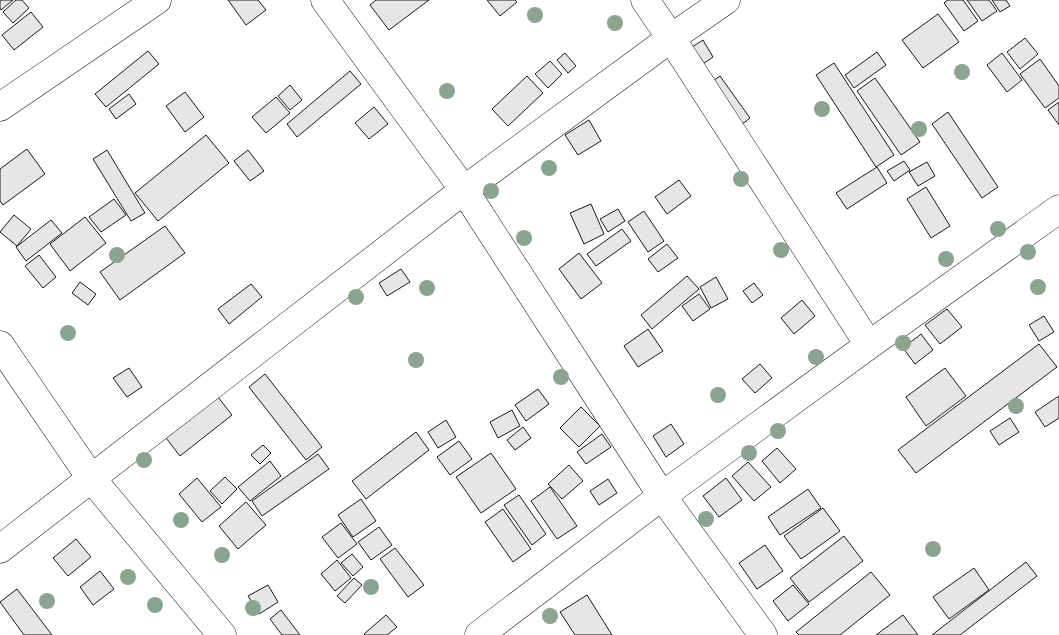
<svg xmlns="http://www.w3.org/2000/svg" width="1059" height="635" font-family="Quicksand,sans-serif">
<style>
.building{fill:#e6e6e6;stroke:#1a1a1a}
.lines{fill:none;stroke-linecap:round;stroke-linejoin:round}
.minor-casing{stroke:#1a1a1a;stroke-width:29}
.minor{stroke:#fff;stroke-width:28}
.tree{fill:#8aa48f}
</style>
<rect width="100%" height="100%" fill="#fff"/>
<path class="building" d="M0 0H13L1 10 0 8Z
M16 0H22L29 8 13 23 3 12Z
M228 0H258L266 10 246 25Z
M376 0H429L389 30 370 5Z
M487 0H515L517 2 500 16Z
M948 0H963L978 21 964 31 944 3Z
M967 0H989L997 11 982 21Z
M992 0H1006L1010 6 1000 12Z
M31 12 43 27 14 50 2 35Z
M938 14 959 42 923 68 902 40Z
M1025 38 1038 54 1020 69 1007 52Z
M703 40 713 57 694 70 683 53Z
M148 51 159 64 106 107 95 94Z
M877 52 886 65 854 88 845 75Z
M565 53 576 66 568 73 557 60Z
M1002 53 1022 80 1007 92 987 65Z
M1040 59 1059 86V98L1045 108 1020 74Z
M550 61 562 74 548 88 535 74Z
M834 63 894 155 876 167 816 75Z
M350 71 361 84 297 137 287 124Z
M527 76 543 93 508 126 492 109Z
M720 76 750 118 737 128 707 85Z
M875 78 920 142 901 155 857 91Z
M290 85 302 100 290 110 278 96Z
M185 92 204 117 185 132 166 106Z
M129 94 136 104 116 119 109 109Z
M276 97 290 113 266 133 252 117Z
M1059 102V125L1048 110Z
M374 107 388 124 369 139 355 123Z
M948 112 998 187 982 198 932 124Z
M589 120 601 141 578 155 565 135Z
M206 135 229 163 158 221 135 193Z
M27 149 45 174 3 205 0 201V169Z
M107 150 145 213 131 221 93 159Z
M248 150 264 171 250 181 234 161Z
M904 161 910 170 894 181 887 171Z
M927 162 935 176 918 186 909 172Z
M877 167 887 183 847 209 836 193Z
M679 180 691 196 667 214 655 197Z
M926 187 950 226 931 238 907 199Z
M114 199 126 215 101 232 89 217Z
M591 204 604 234 584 244 570 213Z
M618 209 625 221 608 232 600 219Z
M644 211 664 241 648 252 628 222Z
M14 215 31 229 17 246 0 232Z
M85 217 106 243 70 271 50 244Z
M51 220 62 233 26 261 16 247Z
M165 226 185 253 120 300 100 272Z
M622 229 631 241 596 266 587 254Z
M667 244 678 258 658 272 648 259Z
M579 253 602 283 581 299 559 269Z
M39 255 56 277 43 288 25 266Z
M401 269 410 282 387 296 379 283Z
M687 276 699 289 652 329 641 315Z
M716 277 728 299 711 308 700 287Z
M80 282 96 294 88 305 72 293Z
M754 283 763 295 752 303 743 291Z
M251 284 262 297 229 324 218 309Z
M699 294 710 309 693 321 682 306Z
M802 300 815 316 794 334 781 318Z
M947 309 962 327 940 344 925 325Z
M1044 316 1054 332 1039 341 1029 325Z
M648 329 663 351 638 367 624 346Z
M921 334 933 350 915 364 903 348Z
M1039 344 1057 367 916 473 898 450Z
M760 364 772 378 755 393 742 379Z
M129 368 142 387 127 397 113 378Z
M945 368 966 396 926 426 906 397Z
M265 374 322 447 306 460 249 387Z
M538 389 549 404 526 421 515 405Z
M1059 396V418L1045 427 1035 412Z
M218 397 232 415 180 456 166 438Z
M581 407 600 426 579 447 560 428Z
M512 410 520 426 498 438 490 422Z
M1010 418 1019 432 999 445 990 431Z
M446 420 456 437 438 448 428 432Z
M671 424 684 444 666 457 653 436Z
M523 427 531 438 515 450 507 440Z
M416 432 429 450 366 499 352 481Z
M602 434 611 447 586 464 577 452Z
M459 441 472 459 450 475 437 457Z
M263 445 271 453 260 464 251 455Z
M777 448 796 469 780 483 762 461Z
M491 453 516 489 481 513 456 477Z
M318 454 329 469 262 516 252 501Z
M270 461 281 476 250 501 238 487Z
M748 462 771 487 754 501 732 476Z
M569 465 583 481 562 499 548 484Z
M225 477 237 489 222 504 210 491Z
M197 478 221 507 202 522 179 494Z
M726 478 742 500 719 517 703 496Z
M608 479 617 493 599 505 590 491Z
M550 487 577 526 557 539 531 501Z
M808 489 821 508 780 535 768 517Z
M519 495 546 534 532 545 504 505Z
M361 499 376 521 353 537 338 515Z
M246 502 266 525 238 549 219 526Z
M823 508 840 531 801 559 784 536Z
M503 509 531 549 513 562 485 522Z
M341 523 357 544 338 558 322 537Z
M379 527 392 545 371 560 358 542Z
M844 536 863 561 809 602 790 578Z
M76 539 91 557 68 576 53 558Z
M765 545 783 571 757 589 739 563Z
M395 548 424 585 408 597 380 559Z
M352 554 363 567 353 576 341 563Z
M337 560 351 578 335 591 321 574Z
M1026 562 1037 576 960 635H932Z
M974 568 989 590 949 619 933 597Z
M100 571 114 589 93 605 80 587Z
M871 572 890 595 840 635H799L796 632Z
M354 578 362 585 345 603 337 596Z
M268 585 278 602 259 614 248 596Z
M793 585 809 604 788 621 773 601Z
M17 589 52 635H24L0 602Z
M587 595 612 635H575L560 612Z
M281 610 300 635H282L270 619Z
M386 615 397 627 387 635H365L364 634Z
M903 615 918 635H876Z"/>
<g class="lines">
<defs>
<path id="minor" d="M325 0 464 190 662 496 763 635
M645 0 671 38 869 345
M0 107 157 0
M0 345 91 478 222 635
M0 549 464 190 671 38 726 0
M479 635 662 496 869 345 1059 209"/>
</defs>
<use href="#minor" class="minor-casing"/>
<use href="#minor" class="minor"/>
</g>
<g class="tree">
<circle cx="535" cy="15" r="8"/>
<circle cx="615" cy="23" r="8"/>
<circle cx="962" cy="72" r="8"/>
<circle cx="447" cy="91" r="8"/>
<circle cx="822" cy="109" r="8"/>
<circle cx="919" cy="129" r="8"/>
<circle cx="549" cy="168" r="8"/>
<circle cx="741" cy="179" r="8"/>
<circle cx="491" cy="191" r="8"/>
<circle cx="998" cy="229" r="8"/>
<circle cx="524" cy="238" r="8"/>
<circle cx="781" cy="250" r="8"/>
<circle cx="1028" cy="252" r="8"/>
<circle cx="117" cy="255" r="8"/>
<circle cx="946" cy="259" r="8"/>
<circle cx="1038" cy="287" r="8"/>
<circle cx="427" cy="288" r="8"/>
<circle cx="356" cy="297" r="8"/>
<circle cx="68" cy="333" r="8"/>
<circle cx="903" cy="343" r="8"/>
<circle cx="816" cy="357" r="8"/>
<circle cx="416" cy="360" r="8"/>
<circle cx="561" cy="377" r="8"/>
<circle cx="718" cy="395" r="8"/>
<circle cx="1016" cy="406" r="8"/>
<circle cx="778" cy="431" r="8"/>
<circle cx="749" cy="453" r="8"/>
<circle cx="144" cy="460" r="8"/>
<circle cx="706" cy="519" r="8"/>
<circle cx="181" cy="520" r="8"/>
<circle cx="933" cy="549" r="8"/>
<circle cx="222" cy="555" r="8"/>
<circle cx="128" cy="577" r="8"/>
<circle cx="371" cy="587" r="8"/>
<circle cx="47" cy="601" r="8"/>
<circle cx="155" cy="605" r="8"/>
<circle cx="253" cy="608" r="8"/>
<circle cx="550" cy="616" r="8"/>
</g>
</svg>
